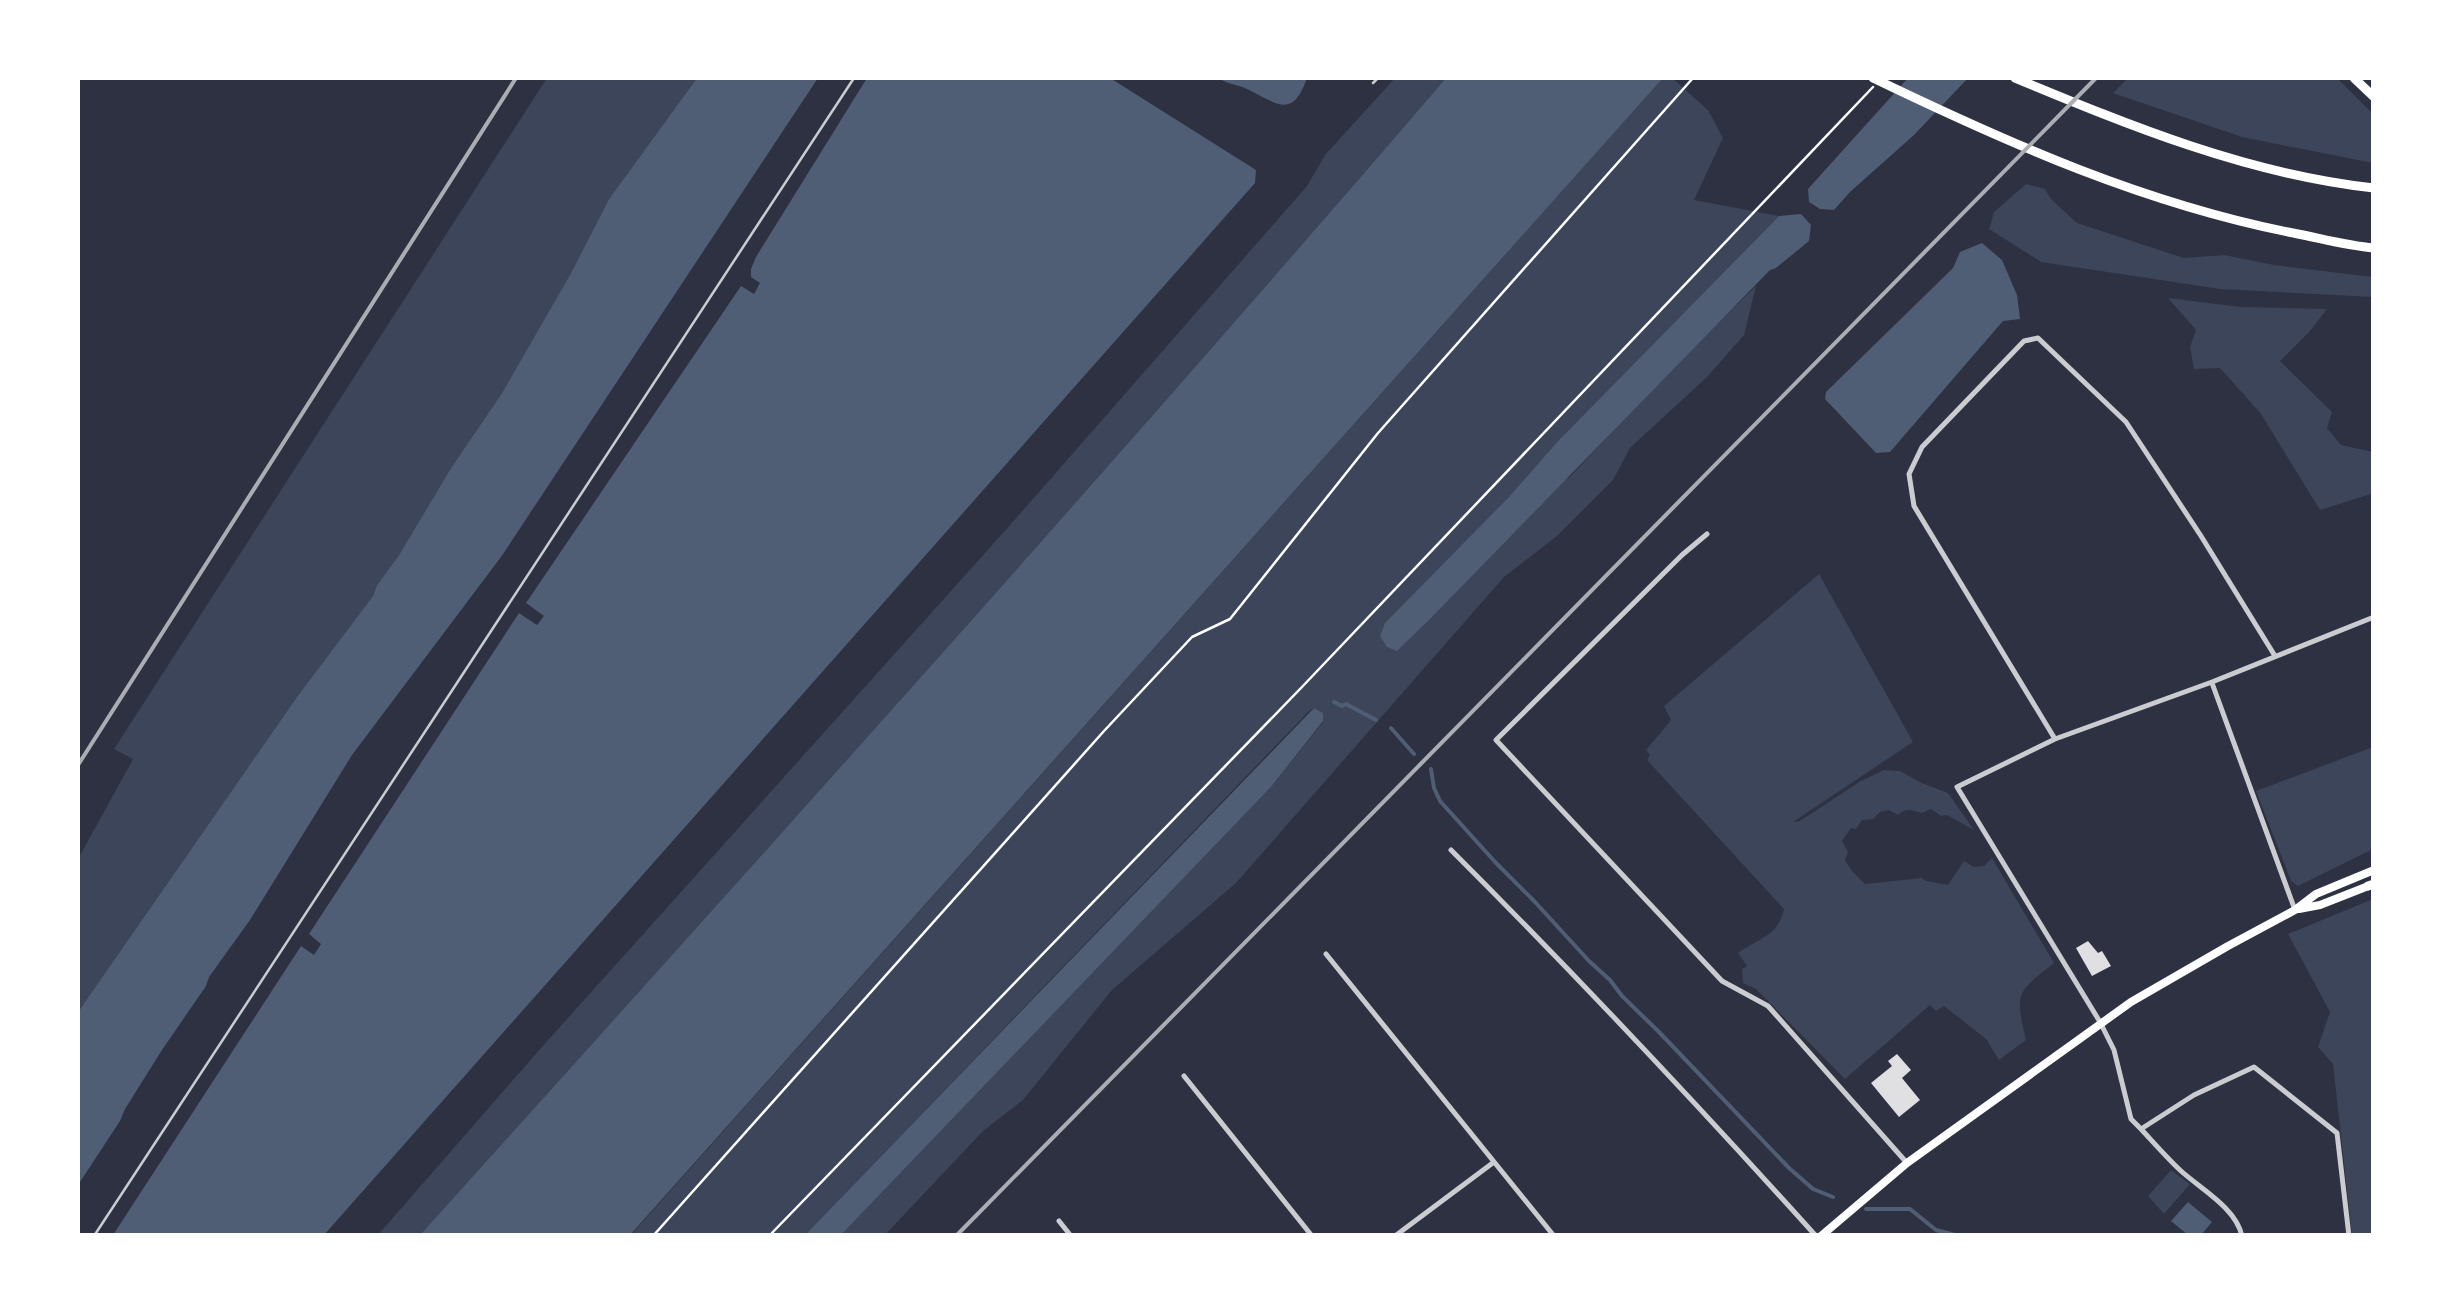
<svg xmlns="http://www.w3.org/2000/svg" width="2451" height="1313" font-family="'Crimson Pro',serif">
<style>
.green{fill:#3c4559}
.water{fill:#4f5d75}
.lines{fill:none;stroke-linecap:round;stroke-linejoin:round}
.stream{stroke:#4f5d75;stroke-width:4}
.building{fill:#e0e0e3}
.path{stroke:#fff;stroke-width:2.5}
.service{stroke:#caccd0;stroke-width:2.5}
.minor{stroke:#caccd0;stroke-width:5}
.primary{stroke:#fff;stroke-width:8}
.trunk{stroke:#fff;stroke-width:9}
.motorway{stroke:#fff;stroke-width:9}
.rail{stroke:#abadb3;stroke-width:4}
</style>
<rect width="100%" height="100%" fill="#2d3142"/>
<path class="green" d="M547 78H697L609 199 571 273 502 393 451 468 399 555 377 585 373 596 299 694 78 1012V859L133 759 114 749Z
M1395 78H1446C1110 469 765 852 420 1235L377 1236 541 1048 1011 524 1307 186 1325 155Z
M1663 78H1672L1708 110 1723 138 1694 200 1779 216 1558 441 1507 499 1569 478 1663 377 1756 286 1744 335 1707 377 1630 448 1613 480 1557 536 1504 577 1236 883 1112 990 1023 1100 983 1131 885 1235H841L1271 787 1323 722 1322 713 1314 708 1310 710 805 1235 630 1236Z
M2128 78H2337L2373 114V163L2242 137 2113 93Z
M2026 184 2045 189 2051 199 2077 223 2184 258 2224 255 2274 265 2373 277V297L2220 289 2041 262 1989 229 1994 212Z
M2168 298 2241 307 2327 309 2310 331 2280 361 2332 412 2327 428 2341 445 2373 452V496L2371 494 2320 510 2261 414 2220 368 2194 369 2190 347 2196 330Z
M1819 574 1913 742 1793 822 1800 821 1859 782 1884 770 1900 771 1922 783 1948 793 1974 830 1947 815 1941 816 1931 809 1922 813C1912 811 1908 806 1898 815L1889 810 1880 812 1873 819 1862 820 1856 829 1851 828 1842 841 1848 852 1845 860 1852 871 1865 884 1922 878 1926 881 1948 885 1964 861 1974 867 1984 866 1992 858 2054 963C2016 993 2015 992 2026 1040L1999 1060 1986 1039 1944 1006 1936 1011 1930 1005 1845 1079 1756 989 1743 983 1742 969 1747 966 1738 953C1758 938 1778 937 1784 909L1647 760 1650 755 1646 750 1671 720 1664 706Z
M2373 747V849L2298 886 2291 881 2256 791Z
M2373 899V1235H2352L2333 1064 2318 1047 2330 1012 2288 934Z
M2171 1170 2190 1184 2164 1214 2148 1196Z"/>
<path class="water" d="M697 78H818L501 557 352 755 250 920 209 977 206 986 162 1050 125 1109 120 1121 78 1185V1012L299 694 373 596 377 585 399 555 451 468 502 393 571 273 609 199Z
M867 78H1110L1256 170 1255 183 324 1235H113L301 946 314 955 321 944 309 934 519 613 537 625 544 616 526 603 741 286 754 294 760 283 751 277V269L756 257Z
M1218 78H1307C1293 118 1279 105 1249 90 1238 84 1229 85 1218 78Z
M1446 78H1663L630 1235H420C765 852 1110 469 1446 78Z
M1908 78H1968L1914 135 1850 192 1834 210 1820 209 1809 202 1808 189Z
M1801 214 1811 225 1809 241 1776 268 1770 270 1430 619 1397 651 1387 647 1380 636 1385 623 1507 499 1558 441 1779 216Z
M1982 243 2002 260 2017 295 2020 319 2003 321 1890 452 1876 453 1825 399 1826 392 1953 268 1960 252Z
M1314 708 1323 713V721L1271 787 841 1235H805Z
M2188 1202 2212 1222 2201 1235H2188L2171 1221Z"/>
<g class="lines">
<path class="stream" d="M1334 702 1342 706 1346 704 1376 720
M1391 728 1414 754
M1431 769 1434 788 1440 801 1496 863 1535 902 1589 961 1610 980 1622 996 1659 1032 1789 1168 1813 1189 1833 1197
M1866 1209H1910L1936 1230 1959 1236"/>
</g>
<path class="building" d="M2088 941 2098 953 2102 951 2111 966 2092 976 2076 948Z
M1897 1054 1911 1070 1902 1078 1920 1100 1899 1117 1871 1083 1892 1066 1888 1061Z"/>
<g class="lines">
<path class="path" d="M653 1236 1104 731 1192 637 1230 619 1378 433 1693 78
M769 1236 1301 688 1873 87"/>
<path class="service" d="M1373 83 1378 78
M94 1236 854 78"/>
<path class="minor" d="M1707 534 1682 555 1496 740 1722 981 1768 1006 1907 1163
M2212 683 2295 910
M2055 739 1914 506 1909 474 1922 447 2024 341 2038 338 2126 422 2201 536 2275 656
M1451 850C1576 975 1697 1104 1816 1236
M1326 954 1554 1236
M1184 1076 1312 1236
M2141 1129 2131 1119 2114 1050 2100 1022 1957 787 2055 739 2212 682 2374 617
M1059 1221 1071 1236
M1395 1236 1494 1162
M2242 1236C2236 1208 2201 1189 2181 1171 2167 1158 2154 1143 2141 1129L2194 1095 2254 1067 2337 1133 2349 1236"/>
<path class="primary" d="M2299 909 2320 905 2371 885
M1821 1236 1907 1163 2131 1002 2228 946 2295 910 2316 894 2374 870"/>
<path class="trunk" d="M2354 78 2374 97
M2368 886 2374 884"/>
<path class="motorway" d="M1873 78C2010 144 2147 205 2298 234 2323 239 2348 246 2374 248
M2015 78C2131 126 2247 174 2374 188"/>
<path class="rail" d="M78 765 516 78
M956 1236 2096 78"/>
</g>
<rect width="2451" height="1313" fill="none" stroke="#ffffff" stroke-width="160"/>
</svg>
